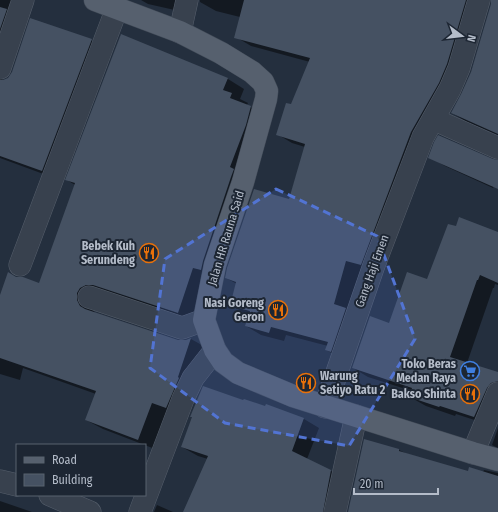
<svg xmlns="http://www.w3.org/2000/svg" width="498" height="512" font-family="'Fira Sans Condensed',sans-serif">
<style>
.shadow{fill:#0007}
.building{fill:#455162}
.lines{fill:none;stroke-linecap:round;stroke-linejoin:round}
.minor-casing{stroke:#565f6c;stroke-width:23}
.major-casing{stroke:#414a57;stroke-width:23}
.minor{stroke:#38414e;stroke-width:22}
.major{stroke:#56606e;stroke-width:22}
.marked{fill:#5274d3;fill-opacity:0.2;stroke:#5274d3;stroke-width:3;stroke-dasharray:8 5;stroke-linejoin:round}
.labels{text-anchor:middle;stroke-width:4;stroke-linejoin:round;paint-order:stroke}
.street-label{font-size:12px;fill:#b4bcc9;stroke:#1d2633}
.poi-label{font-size:12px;font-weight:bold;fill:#b4bcc9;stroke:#1d2633;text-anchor:end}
</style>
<rect width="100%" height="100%" fill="#242f3e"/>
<path class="shadow" d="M0 0H29L3 73 2 79 3 81 91 40 106 49 57 179 0 158Z
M141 0H193L188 13 148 4Z
M200 0H485L376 273 361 269 350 312 342 359 326 350 328 346 286 335 284 341 261 335 246 326 249 315 246 314 231 305 237 284 226 278 289 200 305 147 292 143 277 134 292 106 310 62 251 46 236 37 240 17 216 11 200 2Z
M492 0H498V135L467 122 452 113 471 73 492 4Z
M121 35 228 79 244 89 240 99 248 103 247 105 267 117 194 322 93 303V310L95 313 178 341H186L191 339 207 348 155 449 103 429 86 420 96 394 23 368 20 380 0 374V375V298L16 278 40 284 75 185 67 180Z
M430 157 498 161V176L493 188 445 166Z
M456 227 498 233V285L495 284 494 288H493L467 363 498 373V407L490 425 456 414 455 416 426 406 410 397 412 391 368 377 353 368 428 280Z
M244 402 304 419 319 428 307 459 331 471 347 480 340 512H184L208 459 198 456 182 447Z
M498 428V448L492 445Z
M399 450 407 454 468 472H483L484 470 498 473V512H349Z
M0 501 32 512H0Z
M157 505 173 512H154Z"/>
<path class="building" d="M244 0H466L447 64 439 83 411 132 361 265 346 261 334 304 346 308 331 352 325 350 328 342 271 327 269 333 245 326 250 311 230 306 236 282 225 278 227 268 254 189 289 199 305 144 276 135 286 103 291 104 310 58 234 38Z
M491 0H498V134L451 113 461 94 471 72 491 4Z
M0 7 7 9 0 29Z
M30 18 92 39 42 171 0 156V80H3L8 78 12 72Z
M121 34 228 78 223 90 232 93 230 98 251 106 246 125 230 167 234 169 231 177 203 261 201 270 193 268 178 313 93 285H86L80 288 77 293V300L80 306 85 309 178 340H186L191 338 178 377 179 378 166 408 152 403 138 440 85 420 96 391 0 358V295L8 272 16 277H23L39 283 75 183 65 180Z
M438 135 493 159 498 160V189L428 158 434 142Z
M459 217 498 232V283L480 275 478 280H477L450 357 498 372V381L491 383 487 388 474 417 440 406 439 407 409 397 412 388 352 368 370 316 389 323 407 272 427 279 448 224 456 226Z
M203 386 243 400 244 399 265 406 266 404 304 418 292 451 331 470 323 512H183L208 456 181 447 192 417H190Z
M364 439 399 449V451L468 471 469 467 498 476V512H348Z"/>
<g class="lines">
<defs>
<path id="minor" d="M180 32 187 0
M0 68 23 0
M433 119 498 148
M20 265 117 8
M89 297 182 328 204 320
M325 407 374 265 423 137 450 89 459 68 479 0
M473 453 498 393
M0 481 17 485
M50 495 90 512
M140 512 183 399 193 378 215 350
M335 512 356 416"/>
<path id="major" d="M95 0 180 32 221 53 252 72 263 82 267 91 266 99 243 182 215 265 204 320 215 350 223 362 238 373 293 396 473 453 498 460"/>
</defs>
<use href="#minor" class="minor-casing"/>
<use href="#major" class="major-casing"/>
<use href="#minor" class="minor"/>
<use href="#major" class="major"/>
</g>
<path class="marked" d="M276 189 377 236 415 339 349 446 225 423 150 368 165 259Z"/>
<defs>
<symbol id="restaurant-ring" viewBox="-11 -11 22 22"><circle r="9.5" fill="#1d2633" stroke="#e8710a" stroke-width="1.5"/><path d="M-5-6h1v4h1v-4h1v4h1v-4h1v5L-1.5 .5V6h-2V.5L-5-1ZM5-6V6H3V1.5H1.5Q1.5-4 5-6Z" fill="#e8710a"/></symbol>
<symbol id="supermarket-ring" viewBox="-11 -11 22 22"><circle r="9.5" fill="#1d2633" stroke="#3f7fe0" stroke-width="1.5"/><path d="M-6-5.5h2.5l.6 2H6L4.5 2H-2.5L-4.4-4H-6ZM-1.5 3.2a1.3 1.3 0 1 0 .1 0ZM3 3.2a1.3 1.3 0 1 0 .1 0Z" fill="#3f7fe0"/></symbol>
</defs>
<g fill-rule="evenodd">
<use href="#restaurant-ring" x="138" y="242" width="22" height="22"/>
<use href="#restaurant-ring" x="267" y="299" width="22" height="22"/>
<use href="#supermarket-ring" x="459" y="360" width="22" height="22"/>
<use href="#restaurant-ring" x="295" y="372" width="22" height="22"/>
<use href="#restaurant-ring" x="459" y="383" width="22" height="22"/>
</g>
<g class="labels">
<g class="street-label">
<text transform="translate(226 238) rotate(-73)" y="4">Jalan HR Rauna Said</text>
<text transform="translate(372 271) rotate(-70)" y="4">Gang Haji Emen</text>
</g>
<g class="poi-label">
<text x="135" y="250">Bebek Kuh<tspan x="135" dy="14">Serundeng</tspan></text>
<text x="264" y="307">Nasi Goreng<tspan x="264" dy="14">Geron</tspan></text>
<text x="456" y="368">Toko Beras<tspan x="456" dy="14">Medan Raya</tspan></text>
<text x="320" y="380" text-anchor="start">Warung<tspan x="320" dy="14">Setiyo Ratu 2</tspan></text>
<text x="456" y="398">Bakso Shinta</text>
</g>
</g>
<rect x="16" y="444" width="130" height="52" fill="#1d2633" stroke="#59626f"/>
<rect x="24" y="457" width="20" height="6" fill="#56606e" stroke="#59626f"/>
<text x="52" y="464" font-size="12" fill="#b4bcc9">Road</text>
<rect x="24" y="474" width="20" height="12" fill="#455162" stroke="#59626f"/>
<text x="52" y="484" font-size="12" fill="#b4bcc9">Building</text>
<g transform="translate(462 36) rotate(105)" stroke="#1d2633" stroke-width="3" paint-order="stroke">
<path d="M0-3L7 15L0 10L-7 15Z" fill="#b4bcc9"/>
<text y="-6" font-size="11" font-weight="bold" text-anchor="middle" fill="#b4bcc9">N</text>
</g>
<path d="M354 488v6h84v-6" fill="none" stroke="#b4bcc9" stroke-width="2"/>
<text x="360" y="488" font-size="12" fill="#b4bcc9" stroke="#1d2633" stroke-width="3" paint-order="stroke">20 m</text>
</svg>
